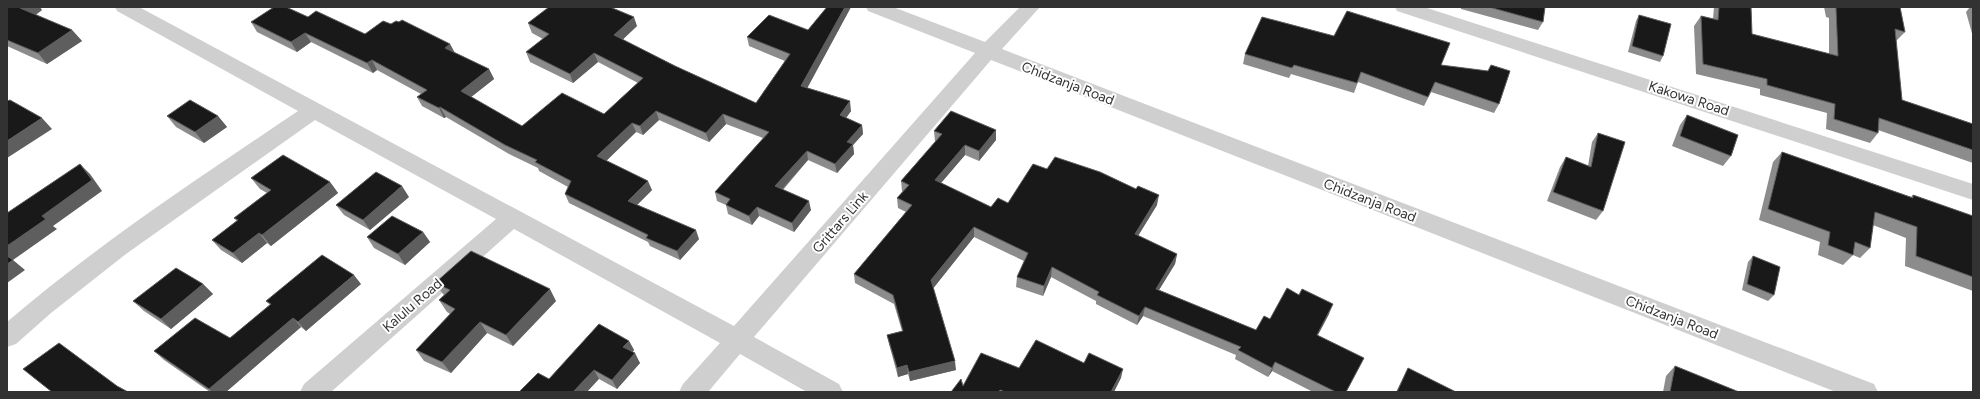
<svg xmlns="http://www.w3.org/2000/svg" width="1980" height="399" font-family="Figtree,sans-serif">
<style>
.lines{fill:none;stroke-linecap:round;stroke-linejoin:round}
.minor{fill:#cfcfcf;fill-rule:evenodd}
.wall{fill:#8c8c8c}
.shaded-wall{fill:#5e5e5e}
.building{fill:#191919;stroke:#5e5e5e}
.labels{text-anchor:middle;stroke-width:4;stroke-linejoin:round;paint-order:stroke}
.street-label{font-size:14px;fill:#323232;stroke:#fff}
</style>
<rect width="100%" height="100%" fill="#fff"/>
<g class="lines">
<path class="minor" d="M115 7H139L734 326 975 53 868 11 866 7H893L985 42 1020 7H1040L1002 49 1874 384 1878 392H1836L991 60 754 337 839 384 843 392H807L740 354 708 392H679L683 384 720 343 514 229 331 392H300L304 384 496 219 315 120 126 254 51 313 16 344 7 347V322C98 244 199 178 298 111L117 11Z
M1395 7H1424L1973 184V200L1397 11Z"/>
</g>
<path class="wall" d="M7 7 42 10 36 15 72 30 82 41 47 64 7 46Z
M827 7H851L807 88 851 111 846 118 862 125 863 134 853 145 854 154 837 173 808 160 783 190 811 210 794 232 759 216 752 225 728 214 726 205 717 201 715 192 763 138 726 124 709 142 659 120 643 135 636 132 606 161 652 190 637 205 699 239 680 260 650 246 648 242 569 203 565 194 568 187 539 171 538 168 509 154 446 117 444 118 422 106 417 97 421 94 377 70 373 73 311 42 297 52 257 32 251 22 308 17 365 34 391 24 450 44 454 52 489 69 494 79 471 97 522 126 604 114 638 83 598 62 573 83 530 62 526 52 543 39 532 33 528 23 637 26 622 40 675 66 756 103 785 61 749 46 747 37 808 30Z
M1461 7H1545L1543 22 1538 30 1461 9Z
M1714 7H1751L1752 34 1829 54V18L1826 17 1824 7H1900L1905 32 1896 41 1902 100 1973 124V163L1878 130V133L1870 143 1826 129 1827 113 1760 95V89L1696 74 1694 26 1701 16 1713 19Z
M1970 7H1973V37L1966 12Z
M1639 15 1663 56 1660 62 1628 52 1636 21Z
M1334 36 1441 65 1499 104 1494 113 1431 92 1424 106 1358 82 1354 93 1291 74 1289 78 1243 64 1245 54Z
M1687 115 1731 156 1723 166 1672 146 1680 125Z
M167 116H218L227 127 204 143 176 127Z
M934 131 996 140 979 161 965 155 941 183 991 207 1008 203 1047 169 1157 205 1138 236 1177 254 1175 264 1159 290 1256 330 1270 319 1329 314 1318 335 1346 392H1313L1272 371 1268 377 1235 359 1236 355 1143 316 1137 325 1096 304V301L1051 277 1043 296 1016 287 1017 277 1024 261 974 237 933 288 956 370 910 381 908 374 898 377 889 344 887 335 902 331 894 304 855 283 854 274 906 212 898 208 897 198 903 191H902L901 181 936 141H935Z
M1598 133 1603 211 1596 220 1547 201 1560 167 1566 157 1588 166 1592 142Z
M1782 152 1911 197 1913 195 1973 216V291L1905 266 1906 238 1873 225 1870 248 1860 258 1853 255 1843 265 1818 255 1820 242 1759 220 1773 162Z
M251 178 330 182 338 193 271 246 267 243 242 263 221 250 212 240 237 221 234 218 267 193 260 189Z
M409 197 370 230 344 215 336 205Z
M423 232 430 242 405 265 374 248 367 237Z
M1753 256 1774 295 1768 301 1742 290 1748 262Z
M435 283 556 301 513 346 487 333 451 373 424 361 416 350 450 314 447 312 439 300 444 295 443 294Z
M203 284 213 294 171 329 144 311 133 301Z
M361 284 306 331 301 327 226 392H210L164 360 154 351 230 338 270 305 266 301Z
M629 341 634 350 632 352 640 363 617 389 599 379H549Z
M1675 366 1739 392H1663L1666 376Z
M1408 368 1456 392H1396Z"/>
<path class="shaded-wall" d="M21 7H40L42 10 29 19 20 8Z
M845 7H851L803 96 801 86Z
M634 17 637 26 617 45 614 35Z
M72 30 82 41 47 64 38 53Z
M305 33 311 42 297 52 291 42Z
M450 44 455 53 445 48Z
M594 53 598 62 573 83 570 74Z
M372 60 377 70 373 73 367 63Z
M489 69 494 79 466 101 461 91Z
M850 101 851 111 841 125 840 115Z
M440 107 446 117 444 118 439 108Z
M656 111 659 120 643 135 640 126Z
M723 114 726 124 709 142 706 133Z
M218 116 227 127 204 143 195 132Z
M42 118 52 129 7 158V141Z
M632 123 636 132 601 166 597 156Z
M862 125 863 134 853 145 854 154 837 173 835 164 847 142Z
M996 130V140L979 161V151Z
M965 145V155L935 190V180Z
M807 151 808 160 777 195 775 186Z
M80 164 90 174 102 191 53 226 57 229 13 260 25 270 7 283V246L42 216Z
M648 181 652 190 632 210 628 201Z
M330 182 338 193 271 246 262 235Z
M402 186 409 197 370 230 363 220Z
M1159 195 1157 205 1133 244 1135 234Z
M809 201 811 210 794 232 792 223Z
M757 207 759 216 752 225 749 216Z
M974 227V237L932 290 931 280Z
M696 230 699 239 680 260 677 251Z
M423 232 430 242 405 265 398 254Z
M259 233 267 243 242 263 233 253Z
M1177 254 1175 264 1154 298 1156 289Z
M1052 267 1051 277 1043 296 1044 286Z
M354 275 361 284 306 331 298 322Z
M203 284 213 294 171 329 161 319Z
M550 289 556 301 513 346 506 335Z
M1333 304 1329 314 1313 344 1317 335Z
M1145 307 1143 316 1137 325 1139 316Z
M293 318 301 327 226 392H212L209 389Z
M480 322 487 333 451 373 442 362Z
M629 341 634 350 628 357 623 347Z
M635 353 640 363 617 389 612 380Z
M955 361 956 370 910 381 909 372Z
M1275 362 1272 371 1268 377 1272 368Z
M907 365 908 374 898 377 897 368Z
M1123 369 1121 378 1114 392H1111Z
M594 370 599 379 587 392H573Z"/>
<path class="building" d="M7 7H21L20 8 72 30 38 53 7 40Z
M274 7H286L308 17 316 11 365 34 383 21 391 24 396 21 399 22 402 20 450 44 445 48 489 69 461 91 522 126 562 93 604 114 643 78 594 53 570 74 526 52 549 34 528 23 549 7H610L634 17 614 35 675 66 756 103 790 54 747 37 769 15 808 30 827 7H845L801 86 850 101 840 115 862 125 847 142 853 144 835 164 807 151 775 186 809 201 792 223 757 207 749 216 726 205 730 199 715 192 769 132 723 114 706 133 656 111 640 126 632 123 597 156 648 181 628 201 696 230 677 251 646 238 648 235 565 194 571 181 535 162 537 160 505 145 440 107 439 108 417 97 427 90 372 60 367 63 305 33 291 42 251 22Z
M1489 7H1545L1543 22Z
M1719 7H1751L1752 34 1838 56 1836 8 1833 7H1900L1905 32 1895 29 1902 100 1973 124V150L1879 118 1878 133 1834 119 1835 104 1767 85V79L1703 64 1701 16 1718 20Z
M1347 11 1450 43 1441 65 1488 71 1491 65 1510 71 1499 104 1435 82 1428 97 1361 72 1357 83 1294 65 1292 68 1245 54 1262 17 1334 36Z
M1639 15 1671 24 1663 56 1632 46Z
M10 100 42 118 7 141V101Z
M190 100 218 116 195 132 167 116Z
M951 111 996 130 979 151 965 145 935 180 991 207 998 198 1008 203 1033 164 1047 169 1055 157 1100 172 1136 189 1138 186 1159 195 1135 234 1177 254 1156 289 1256 330 1264 316 1270 319 1287 288 1299 295 1302 289 1333 304 1317 335 1364 358 1346 392H1336L1275 362 1272 368 1238 350 1241 347 1145 307 1139 316 1097 295 1099 292 1052 267 1044 286 1017 277 1028 253 974 227 931 280 955 361 909 372 907 365 897 368 887 335 903 331 893 295 854 274 912 205 897 198 909 185 901 181 942 134 934 131Z
M1687 115 1738 135 1731 156 1680 136Z
M1598 133 1625 142 1603 211 1553 192 1566 157 1591 167Z
M1782 152 1913 198V195L1973 216V277L1916 256 1917 227 1875 212 1870 248 1855 242 1853 255 1828 245 1830 232 1768 209Z
M283 155 330 182 262 235 259 233 233 253 212 240 238 220 234 218 271 190 251 178Z
M80 164 92 180 42 216 46 219 7 246V213Z
M376 172 402 186 363 220 336 205Z
M392 216 423 232 398 254 367 237Z
M471 251 550 289 506 335 480 322 442 362 416 350 455 309 439 300 450 290 435 283Z
M322 255 354 275 298 322 293 318 209 389 154 351 195 318 230 338 271 304 266 301Z
M7 256 13 260 7 264Z
M1753 256 1780 267 1774 295 1747 284Z
M176 268 203 284 161 319 133 301Z
M599 324 629 341 623 347 635 353 612 380 594 370 573 392H519L538 373 549 379Z
M1036 340 1084 363 1089 353 1123 369 1111 392H1005L1000 390 999 392H951L961 379 963 386 981 353 1019 368Z
M59 343 117 386 128 392H52L23 369Z
M1675 366 1739 392H1670Z
M1408 368 1456 392H1397Z"/>
<g class="labels">
<g class="street-label">
<text transform="translate(1068 83) rotate(21)" y="5">Chidzanja Road</text>
<text transform="translate(1689 98) rotate(18)" y="5">Kakowa Road</text>
<text transform="translate(1370 200) rotate(21)" y="5">Chidzanja Road</text>
<text transform="translate(840 222) rotate(-49)" y="5">Grittars Link</text>
<text transform="translate(412 305) rotate(-41)" y="5">Kalulu Road</text>
<text transform="translate(1672 317) rotate(21)" y="5">Chidzanja Road</text>
</g>
</g>
<rect width="1980" height="399" fill="none" stroke="#323232" stroke-width="16"/>
</svg>
